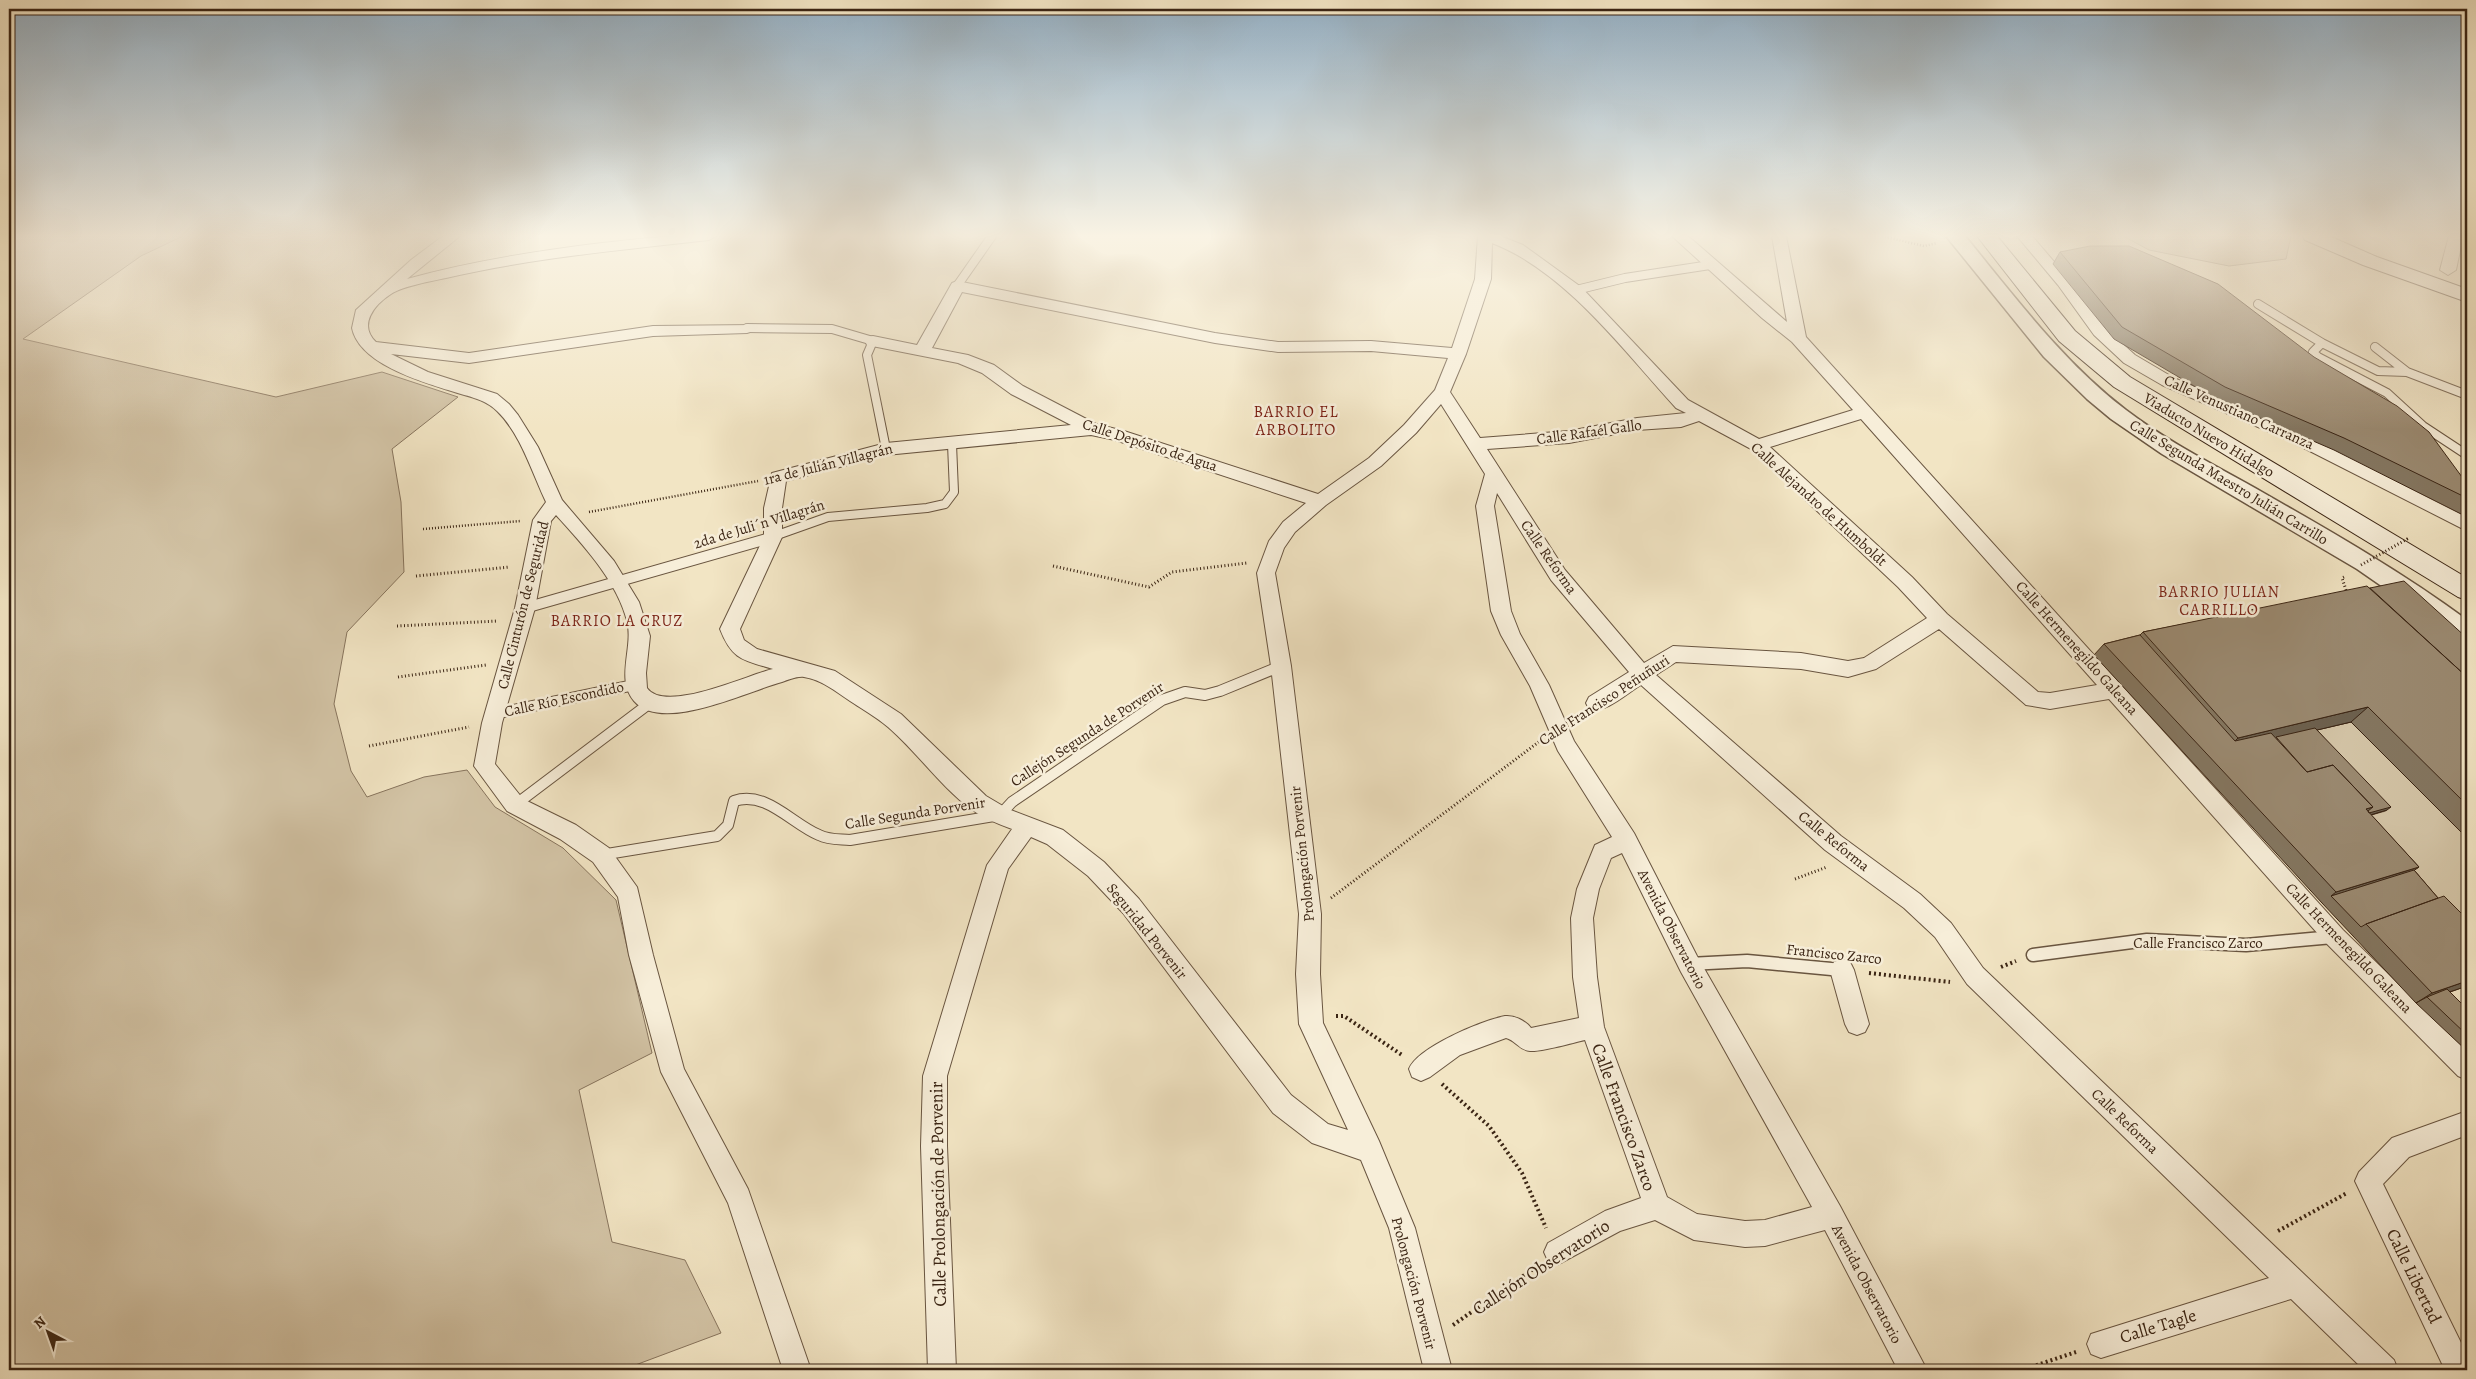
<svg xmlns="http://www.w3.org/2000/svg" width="2476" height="1379" font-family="Alegreya,serif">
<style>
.green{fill:#d3c4a6;stroke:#87745d}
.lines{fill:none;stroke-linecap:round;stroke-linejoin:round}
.service-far2-casing{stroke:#695540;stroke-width:10}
.service-far1-casing{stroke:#695540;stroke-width:12}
.service-casing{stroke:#695540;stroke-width:15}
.minor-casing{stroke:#695540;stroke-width:2}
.tertiary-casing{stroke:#695540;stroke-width:3}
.secondary-casing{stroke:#3b2514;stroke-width:2}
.path-far2{stroke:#3b2514;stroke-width:2.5;stroke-dasharray:1 2;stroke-linecap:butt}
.path-far1{stroke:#3b2514;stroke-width:3;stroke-dasharray:1 2.5;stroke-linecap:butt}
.path{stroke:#3b2514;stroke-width:4;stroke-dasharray:2 3;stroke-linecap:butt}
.service-far2{stroke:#f7eed9;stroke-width:8}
.service-far1{stroke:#f7eed9;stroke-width:10}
.service{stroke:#f7eed9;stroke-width:12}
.minor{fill:#f7eed9;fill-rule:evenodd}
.tertiary{fill:#f7eed9;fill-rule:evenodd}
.secondary{fill:#f7eed9;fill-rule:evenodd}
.path-bridge-far1{stroke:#3b2514;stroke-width:2.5;stroke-dasharray:1 2;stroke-linecap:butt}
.path-bridge{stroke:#3b2514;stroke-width:3;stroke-dasharray:1 2.5;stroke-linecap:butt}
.wall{fill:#847660;stroke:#3b2514}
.shaded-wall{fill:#6c604e;stroke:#3b2514}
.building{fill:#9a8970;stroke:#3b2514}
.labels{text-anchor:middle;stroke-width:5;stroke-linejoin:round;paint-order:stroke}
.street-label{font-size:15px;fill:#3b2514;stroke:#f7eed9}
.neighbourhood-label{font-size:16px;letter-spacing:1px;fill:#7a1f14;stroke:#f7eed9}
.near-street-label{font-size:18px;fill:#3b2514;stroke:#f7eed9}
</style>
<rect width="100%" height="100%" fill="#f2e5c4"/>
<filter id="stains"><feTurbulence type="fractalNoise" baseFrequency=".004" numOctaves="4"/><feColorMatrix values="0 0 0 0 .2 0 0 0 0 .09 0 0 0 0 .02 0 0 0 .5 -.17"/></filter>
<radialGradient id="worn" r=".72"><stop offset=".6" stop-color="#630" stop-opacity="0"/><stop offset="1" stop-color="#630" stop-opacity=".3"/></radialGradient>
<path class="green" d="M9 236H183L141 256 23 339 276 397 382 372 458 397 392 449 401 502 404 572 347 632 334 704 351 771 367 797 424 777 467 770 495 807 563 848 616 900 652 1053 579 1090 612 1242 685 1260 721 1333 622 1370H9Z
M2123 236H2291L2286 259 2229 266 2149 250Z
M2351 722 2467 838V945L2353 820 2386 811 2311 731Z"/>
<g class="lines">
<defs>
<path id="service-far2" d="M957 286 992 236
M1576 290 1625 278 1710 265
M2258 304 2322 343 2378 371 2407 372 2467 395
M747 328 832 329 873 341 867 355 886 449
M2322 343 2313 352 2318 357 2387 393 2423 426 2467 455
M2375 347 2407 372
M766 539 828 517 927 508 945 504 954 492 952 444"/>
<path id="service-far1" d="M525 608 770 538
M494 714 634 685
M515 805 650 703
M601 855 717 836 728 825 734 801C766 790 792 824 819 835 829 840 839 839 850 840L1000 815 1012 802 1162 700 1185 692 1205 695 1220 691 1281 666"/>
<path id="service" d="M2033 955 2147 940 2246 945 2333 937
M1689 964 1747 961 1842 970"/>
<path id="minor" d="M443 236H460L407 279C471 261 537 251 602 243 640 239 678 234 716 236L709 240C621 250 532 258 446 278 432 281 403 286 391 294 374 305 358 325 376 342L469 353 653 326 753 325 755 328 753 331 747 333 653 336 469 363 391 354 428 372 497 394 509 404 518 415 538 447 562 500 614 561 639 602 650 636 646 673 647 688C665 714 747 675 773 669 743 660 732 660 720 629L764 537V508L772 473 886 443 1071 425 1011 394 982 373 958 363 867 345 865 341 867 337 873 336 917 345 952 283 957 281 1215 333 1278 342 1371 341 1452 348 1475 279 1478 236H1500L1523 245 1581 287 1688 400 1759 439 1853 410 1792 342 1762 318 1672 236H1688L1787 322 1772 236H1786L1806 337 2343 930 2467 1051V1080L2458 1076 2327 944 2109 699 2050 709 2026 705 1939 629 1876 669 1848 677 1801 669 1676 662 1656 675 1841 836 1920 894 1951 923 1983 968 2394 1360 2398 1370H2364L2291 1299 2101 1358 2091 1354 2087 1344 2091 1334 2269 1278 1967 984 1935 937 1904 908 1825 850 1641 685C1627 693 1606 714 1589 709L1586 703 1589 697 1629 672 1551 580 1497 493 1494 506 1511 611 1520 634 1549 685 1574 741 1634 833 1697 956 1840 1206 1927 1370H1898L1825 1230 1765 1246 1745 1247 1694 1240 1655 1220 1620 1231 1557 1265 1548 1261 1544 1252 1548 1243 1605 1211 1641 1198 1585 1040C1572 1043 1541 1052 1530 1051 1519 1050 1515 1040 1506 1038L1460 1055 1430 1077 1421 1081 1412 1077 1409 1069C1418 1047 1481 1021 1505 1016 1514 1015 1526 1021 1531 1028L1579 1018 1573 977 1571 918 1577 889 1595 845 1612 837 1558 751 1530 686 1501 635 1491 611 1476 506 1485 474 1441 404 1416 433 1381 466 1326 505 1295 532 1284 548 1275 573 1291 666 1321 914 1320 974 1323 1023 1379 1141 1415 1228 1452 1370H1424L1389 1228 1361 1160 1312 1143 1273 1113 1123 913 1088 876 1047 844 1031 837 1008 869 947 1076V1146L956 1370H928L921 1146 923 1076 987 865 1012 829C998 824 983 818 971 809 942 788 916 751 888 727 876 717 862 709 850 701 835 691 822 680 804 677 797 676 788 680 782 682 748 691 662 734 634 701 615 679 634 647 627 621 617 581 583 545 556 515L551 521 535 608 502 723 495 764 523 799 576 825 609 848 637 887 653 955 684 1069 748 1189 811 1370H783L728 1203 661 1072 629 955 618 897 593 862 560 839 507 811 474 766 482 723 515 608 533 520 546 502C532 473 521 434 497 411 484 398 465 396 448 390 419 381 359 363 352 328L356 310 411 260ZM1492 243C1565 271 1624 351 1676 408L1686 413 1637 418 1569 431 1480 438 1450 392 1466 354 1491 279ZM962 292 1215 343 1278 352 1371 351 1448 358 1435 390 1404 425 1369 458 1318 494 1124 431 1096 424 1023 386 994 365 968 355 932 348ZM1861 419 2097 685 2050 693 2038 692 1947 614 1912 577 1770 447ZM1699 421 1751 449 1898 587 1927 618 1864 658 1848 661 1801 653 1673 646 1644 663 1565 570 1487 449 1569 443 1637 430 1681 427ZM1091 435 1115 440 1306 503 1283 522 1269 541 1257 573 1271 666 1299 914 1296 974 1299 1024 1348 1130 1328 1124 1291 1095 1139 899 1104 862 1063 830 1008 809 986 796 901 714 835 671 757 649 744 640 740 629 782 537V508L786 481 886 455ZM1622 853 1681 972 1812 1207 1765 1220 1745 1221 1697 1214 1667 1197 1604 1027 1597 977 1593 918 1599 889 1611 858Z
M2017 236H2032L2068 278 2105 328 2135 355 2174 378 2327 444 2467 517V531L2290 441 2162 385 2124 363 2094 335 2058 285Z
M2449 236H2463L2456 270 2448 275 2440 270Z
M1842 959 1850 962 1854 970 1869 1024 1865 1032 1857 1035 1849 1032 1845 1024 1830 970 1834 962Z
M2467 1111V1135L2409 1157 2383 1184 2467 1355V1370H2445L2355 1181 2359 1172 2392 1138Z"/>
<path id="tertiary" d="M1946 236H1965C2015 297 2063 362 2126 410 2168 442 2216 466 2262 492 2332 532 2402 572 2467 620V641L2458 639 2357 569 2162 454 2111 419 2087 399 2044 357Z"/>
<path id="secondary" d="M1977 236H1997L2075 331 2130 377 2467 578V600L2458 597 2114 387 2059 341Z
M2302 236H2329L2377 257 2467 289V302L2363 265 2305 240Z"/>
</defs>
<use href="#service-far2" class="service-far2-casing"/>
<use href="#service-far1" class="service-far1-casing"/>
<use href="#service" class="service-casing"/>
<use href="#minor" class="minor-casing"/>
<use href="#tertiary" class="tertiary-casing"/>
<use href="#secondary" class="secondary-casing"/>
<path class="path-far2" d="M1882 236 1924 246 1937 243
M589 512 758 481
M423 529 521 521"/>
<path class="path-far1" d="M1053 566 1149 587 1172 572 1247 563
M416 576 510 567
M2344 577 2342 578 2347 593
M397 626 498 621
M398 677 486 665
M369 746 469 727
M1795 879 1827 867
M1331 898 1540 741"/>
<path class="path" d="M2001 967 2016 961
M1869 973 1950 982
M1336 1016H1344L1402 1055
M1442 1084 1489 1126 1522 1173 1546 1228
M2278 1231 2347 1193
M1453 1325 1536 1267
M2022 1370 2076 1352"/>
<use href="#service-far2" class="service-far2"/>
<use href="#service-far1" class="service-far1"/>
<use href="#service" class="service"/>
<use href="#minor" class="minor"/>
<use href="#tertiary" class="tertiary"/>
<use href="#secondary" class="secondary"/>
<path class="path-bridge-far1" d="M2407 539 2409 538"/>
<path class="path-bridge" d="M2361 565 2409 538"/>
</g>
<path class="wall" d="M2060 252 2462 477 2467 481V517L2334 450 2216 399 2114 339 2053 264Z
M2370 588 2467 638V838L2351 722 2317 730 2387 810 2371 815 2419 867 2414 870 2438 898 2467 919V986L2450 992 2467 1009V1051L2416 1003 2322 903 2094 655 2104 644 2140 635 2143 632Z"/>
<path class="shaded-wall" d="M2368 707 2351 722 2224 752 2238 738Z
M2373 807H2391L2387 810 2353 820 2366 809Z
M2419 867 2405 877 2331 896 2336 892Z
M2467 981V986L2429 999 2427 997 2416 1003 2432 993Z"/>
<path class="building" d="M2090 246H2129L2218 284 2314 357 2397 406 2429 432 2462 477 2467 481V498L2344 438 2225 387 2122 327 2060 252Z
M2404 581 2467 638V677L2370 588Z
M2367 586 2467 677V805L2368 707 2238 738 2143 632Z
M2140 635 2235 741 2271 733 2307 772 2333 765 2373 807 2366 809 2419 867 2336 892 2104 644Z
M2315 728 2391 807 2369 813 2368 811 2373 807 2333 765 2307 772 2276 737Z
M2414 870 2438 898 2366 924 2361 927 2331 896Z
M2444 896 2467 919V981L2432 993 2366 924Z
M2447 989 2467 1009V1035L2427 997Z"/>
<linearGradient id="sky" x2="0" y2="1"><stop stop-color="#93aec2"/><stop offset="0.55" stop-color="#f9f3e4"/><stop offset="1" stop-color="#f9f3e4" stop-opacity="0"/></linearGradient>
<rect width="2476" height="429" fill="url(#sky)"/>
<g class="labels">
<g class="street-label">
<text transform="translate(2239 412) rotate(24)" y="5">Calle Venustiano Carranza</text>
<text transform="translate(1589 432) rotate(-8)" y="5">Calle Rafaél Gallo</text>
<text transform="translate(2209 435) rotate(31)" y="5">Viaducto Nuevo Hidalgo</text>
<text transform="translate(1150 445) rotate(18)" y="5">Calle Depósito de Agua</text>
<text transform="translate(828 464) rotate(-14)" y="5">1ra de Julián Villagrán</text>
<text transform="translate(2229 482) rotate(31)" y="5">Calle Segunda Maestro Julián Carrillo</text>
<text transform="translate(1819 504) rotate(42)" y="5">Calle Alejandro de Humboldt</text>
<text transform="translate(759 524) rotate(-17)" y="5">2da de Juli´n Villagrán</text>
<text transform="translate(1549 557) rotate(55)" y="5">Calle Reforma</text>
<text transform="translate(523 605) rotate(-76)" y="5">Calle Cinturón de Seguridad</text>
<text transform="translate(2077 648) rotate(48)" y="5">Calle Hermenegildo Galeana</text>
<text transform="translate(564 699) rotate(-12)" y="5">Calle Río Escondido</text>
<text transform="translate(1604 700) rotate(-33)" y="5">Calle Francisco Peñuñuri</text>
<text transform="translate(1087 734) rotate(-33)" y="5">Callejón Segunda de Porvenir</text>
<text transform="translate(915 813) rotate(-9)" y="5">Calle Segunda Porvenir</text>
<text transform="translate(1834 841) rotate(39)" y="5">Calle Reforma</text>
<text transform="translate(1302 854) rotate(-96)" y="5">Prolongación Porvenir</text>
<text transform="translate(1672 929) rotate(63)" y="5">Avenida Observatorio</text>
<text transform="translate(1147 931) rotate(51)" y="5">Seguridad Porvenir</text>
<text x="2198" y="948">Calle Francisco Zarco</text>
<text transform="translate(2349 948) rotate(46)" y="5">Calle Hermenegildo Galeana</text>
<text transform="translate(1834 954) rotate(6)" y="5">Francisco Zarco</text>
<text transform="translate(2125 1121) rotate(44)" y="5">Calle Reforma</text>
<text transform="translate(1414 1283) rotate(75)" y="5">Prolongación Porvenir</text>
<text transform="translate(1867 1284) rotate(62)" y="5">Avenida Observatorio</text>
</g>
<g class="neighbourhood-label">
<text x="1296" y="417">BARRIO EL<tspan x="1296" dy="18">ARBOLITO</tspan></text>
<text x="2219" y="597">BARRIO JULIAN<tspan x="2219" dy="18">CARRILLO</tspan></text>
<text x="617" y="626">BARRIO LA CRUZ</text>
</g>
<g class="near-street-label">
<text transform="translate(1624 1117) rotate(70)" y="6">Calle Francisco Zarco</text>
<text transform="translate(938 1194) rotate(-91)" y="6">Calle Prolongación de Porvenir</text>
<text transform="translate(1541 1267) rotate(-33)" y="6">Callejón Observatorio</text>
<text transform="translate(2414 1276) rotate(64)" y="6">Calle Libertad</text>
<text transform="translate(2158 1326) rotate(-17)" y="6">Calle Tagle</text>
</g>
</g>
<rect width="2476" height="1379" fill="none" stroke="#f2e5c4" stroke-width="30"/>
<rect x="10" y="10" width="2456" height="1359" fill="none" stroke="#3b2514" stroke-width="2.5"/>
<rect x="15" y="15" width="2446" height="1349" fill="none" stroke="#3b2514"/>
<g transform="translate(48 1332) rotate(319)" stroke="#f7eed9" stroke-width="4" paint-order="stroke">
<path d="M0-4L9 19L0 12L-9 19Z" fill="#3b2514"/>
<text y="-8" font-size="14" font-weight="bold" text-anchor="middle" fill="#3b2514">N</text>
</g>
<rect width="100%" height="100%" filter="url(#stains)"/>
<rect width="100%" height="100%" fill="url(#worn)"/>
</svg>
